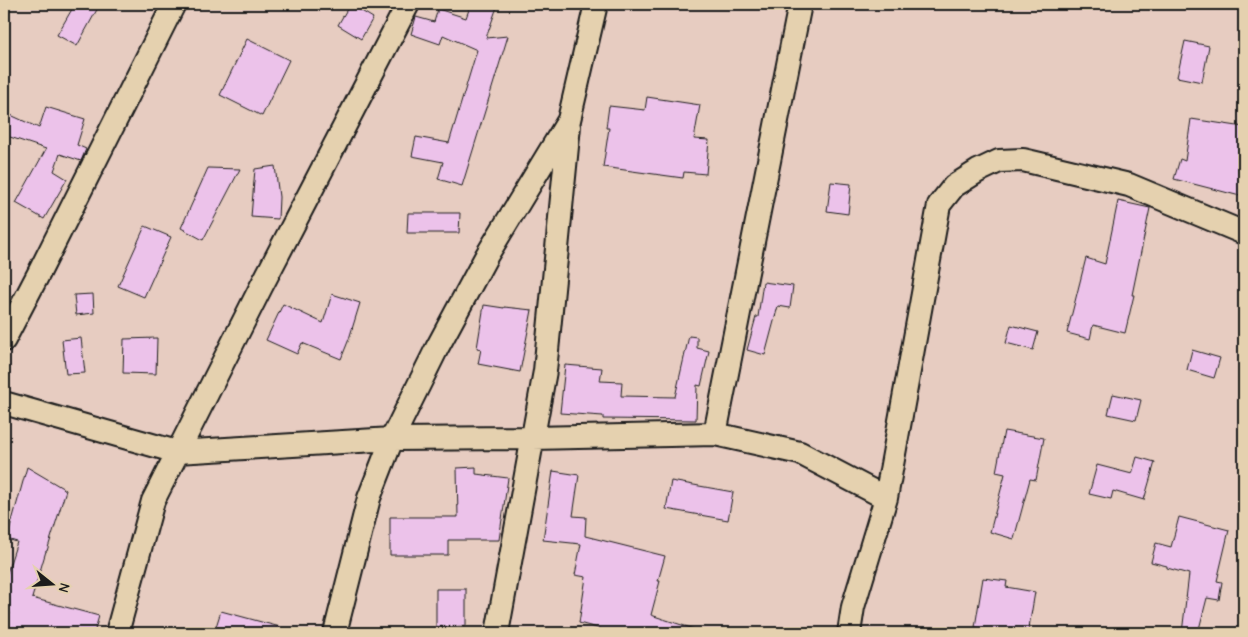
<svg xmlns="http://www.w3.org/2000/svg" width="1248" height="637" font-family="'Comic Neue',sans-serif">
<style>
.building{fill:#ecc2ea;stroke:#1c1c1c}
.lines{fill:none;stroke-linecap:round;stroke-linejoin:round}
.street-casing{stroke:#1c1c1c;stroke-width:26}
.street{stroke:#e5d1af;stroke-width:22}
</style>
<rect width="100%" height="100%" fill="#e7ccc1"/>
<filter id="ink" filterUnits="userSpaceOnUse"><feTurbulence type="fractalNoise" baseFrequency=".02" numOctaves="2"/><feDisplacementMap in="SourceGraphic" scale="10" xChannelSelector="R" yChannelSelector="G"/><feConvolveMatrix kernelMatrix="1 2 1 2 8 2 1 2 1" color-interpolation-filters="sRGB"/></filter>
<g filter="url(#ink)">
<path class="building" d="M75 4H100L77 46 57 35Z
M350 4 373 18 361 39 338 25Z
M471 4H498L486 38 508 36 462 186 438 179 443 162 412 156 416 137 449 143 477 50 443 35 440 44 411 34 416 17 434 22 438 9 466 18Z
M247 39 289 60 262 116 220 95Z
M1185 41 1209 46 1202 82 1177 77Z
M647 97 700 105 694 139 709 140 706 174 684 172 683 178 603 167 609 128H606L609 106 645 110Z
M46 107 85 119 77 145 86 149 81 161 60 154 54 171 67 179 44 219 16 203 46 149 4 135V112L39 128Z
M1191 119 1244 127V197L1174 179 1180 159 1185 161Z
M275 166 279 197 278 219 251 217 255 169Z
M208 168 240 169 203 240 181 228Z
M831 182 851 184 848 214 827 211Z
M1118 201 1150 208 1132 295H1134L1125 333 1093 325 1090 339 1067 333 1086 258 1105 264Z
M408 213H460L459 233H407Z
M145 226 171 237 144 297 118 286Z
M763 282 793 286 790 308 778 306 765 355 747 350 756 317H758Z
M93 294 94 313 76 315 74 295Z
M332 294 360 303 349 339 341 359 302 343 297 354 266 340 283 304 323 323Z
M484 305 504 308V307L532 310 520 372 478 364 481 349 477 348Z
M1011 325 1038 332 1033 350 1006 343Z
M689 336 697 337V348L709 351 701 386 697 385 696 420 603 419V416L560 413 565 365 602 368 600 381 622 382 621 396 675 397Z
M81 338 85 373 66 374 62 340Z
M157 338 156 374 123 373 124 339Z
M1192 350 1220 358 1214 378 1187 370Z
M1113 394 1141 400 1136 420 1108 414Z
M1004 431 1044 438 1036 480 1030 479 1014 539 990 532 1005 474 996 472Z
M1137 457 1155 462 1144 500 1113 491 1111 499 1089 494 1097 465 1132 474Z
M27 467 66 490 47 551H46L32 598 99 616 94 633H4L10 613 4 611V582L17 542 7 539Z
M476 467V474L508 478 499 540H448V555H390V517H458L457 468Z
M553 471 579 475 573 516 586 517 585 536 665 556 658 581H660L651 615 694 629 693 633H615L579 623 586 577 575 575 581 544 543 540Z
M671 481 733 492 728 520 666 509Z
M1179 517 1229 530 1217 581 1222 582 1219 600 1207 598 1198 633H1182L1189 574 1167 568V566L1151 562 1156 543 1171 547Z
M983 578 1007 581 1006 587 1035 592 1028 633H1015L975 627Z
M436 589H466V626L436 627Z
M221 611 280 627V633H214Z"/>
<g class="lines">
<defs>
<path id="street" d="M4 340 40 271 174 4
M4 403 177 452 392 439 533 438 715 434 800 453 886 498
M715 434 800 4
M117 633 153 501 261 287 408 4
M335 633 369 498 392 439 437 348 487 255 569 120 596 4
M497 633 545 371 569 126
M849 633 853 607 886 498 939 205 954 186 978 171 999 161 1023 160 1129 185 1244 233"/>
</defs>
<use href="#street" class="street-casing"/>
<use href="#street" class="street"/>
</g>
</g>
<rect width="1248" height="637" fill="none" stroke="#e5d1af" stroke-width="20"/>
<rect x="10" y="10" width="1228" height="617" fill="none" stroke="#1c1c1c" stroke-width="2" filter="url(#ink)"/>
<g transform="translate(52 584) rotate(107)" stroke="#e5d1af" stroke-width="4" paint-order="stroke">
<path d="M0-4L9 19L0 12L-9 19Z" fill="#1c1c1c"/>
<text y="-8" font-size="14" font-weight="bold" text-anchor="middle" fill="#1c1c1c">N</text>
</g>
</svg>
